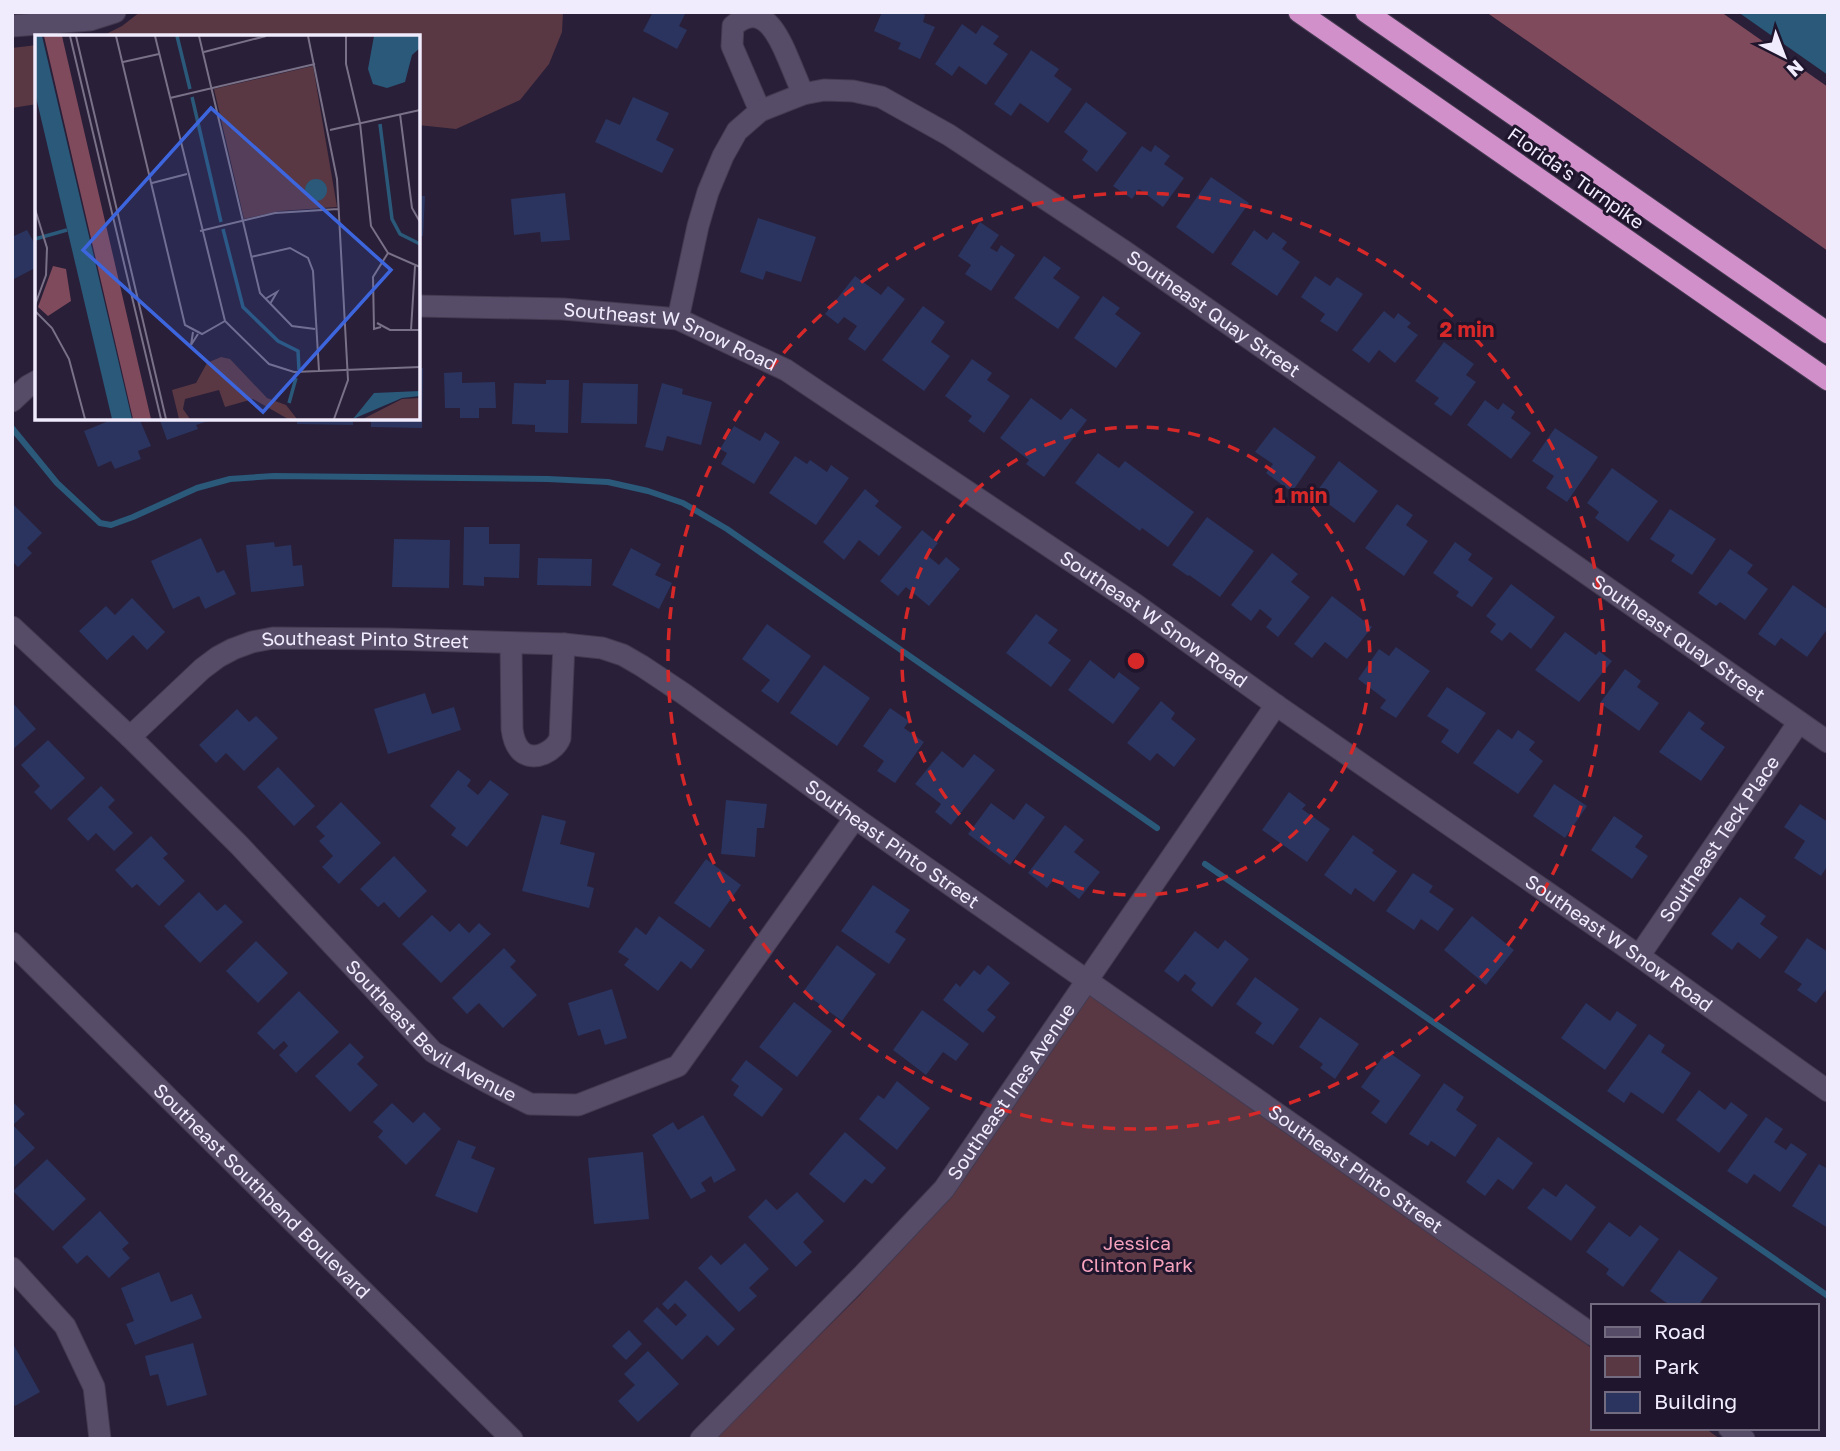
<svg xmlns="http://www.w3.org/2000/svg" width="1840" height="1451" font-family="'Golos Text',sans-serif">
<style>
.green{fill:#593843}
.forest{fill:#7f4a5b}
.water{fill:#2a597a}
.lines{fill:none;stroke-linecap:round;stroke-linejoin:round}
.stream{stroke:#2a597a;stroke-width:6}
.building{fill:#2a345e}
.minor-casing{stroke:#433a50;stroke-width:23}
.highway-casing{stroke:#433a50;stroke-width:23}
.minor{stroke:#564c68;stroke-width:21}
.highway{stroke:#d190ca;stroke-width:21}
.ring{fill:none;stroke:#d62828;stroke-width:3.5;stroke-dasharray:12 9}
.labels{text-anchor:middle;stroke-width:6;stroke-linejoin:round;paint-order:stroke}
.street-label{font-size:19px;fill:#f1ecfd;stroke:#1f162d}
.park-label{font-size:19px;fill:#f7a2bd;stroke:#1f162d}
.inset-river{fill:none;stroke:#2a597a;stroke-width:3.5}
.inset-road{fill:none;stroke:#797187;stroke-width:2}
.view{fill:#3d66de;fill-opacity:0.15;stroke:#3d66de;stroke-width:3.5}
.inset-edge{fill:none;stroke:#f1ecfd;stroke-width:3.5}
.centre{fill:#d62828;stroke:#1f162d;stroke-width:3.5}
.ring-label{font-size:21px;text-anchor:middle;font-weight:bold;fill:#d62828;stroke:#1f162d;stroke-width:6;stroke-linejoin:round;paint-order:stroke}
</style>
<rect width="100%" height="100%" fill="#291f38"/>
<path class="green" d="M140 12H563L562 32 549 64 520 100 456 129 418 125V37H100L122 26Z
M37 45V104L12 108V48Z
M1089 994 1593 1349V1428H1705L1720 1439H715L859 1296 926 1224 970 1171Z"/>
<path class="forest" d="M1486 12H1721L1828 87V251Z"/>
<path class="water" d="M1738 12H1828V75Z"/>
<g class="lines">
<path class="stream" d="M12 428 57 483 100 523 111 525 133 517 197 488 230 479 274 476 548 479 608 482 648 491 683 503 727 529 1157 828
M1205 864 1828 1296"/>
</g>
<path class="building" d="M653 12H686L679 26 687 30 677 49 643 31Z
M882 12H919L925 15 923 22 935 27 920 59 898 49 901 43 874 31Z
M962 24 976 34 982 25 999 36 993 44 1008 54 986 85 959 66 952 76 935 64Z
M1031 50 1059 69 1054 76 1072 89 1048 123 1020 103 1011 116 994 104Z
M633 97 669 113 656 140 674 149 662 173 595 142 606 119 620 125Z
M1086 102 1127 133 1097 172 1082 160 1088 151 1064 132Z
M1155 145 1170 156 1164 164 1184 178 1163 207 1139 189 1132 199 1113 186 1142 146 1151 152Z
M1211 177 1249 203 1213 254 1176 227Z
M565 193 570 240 541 242 540 232 514 235 511 199Z
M418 196H425L423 236H418Z
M758 218 816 237 801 282 766 271 763 280 740 272Z
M980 222 999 235 990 248 997 252 1001 245 1015 255 991 291 965 274 971 265 958 256Z
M27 230 37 248V267L12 280V233L14 236Z
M1254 230 1267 240 1273 232 1287 242 1282 249 1300 262 1277 296 1231 264Z
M1044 256 1061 268 1053 278 1080 297 1058 329 1014 298Z
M855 276 881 295 888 286 905 299 865 351 848 339 857 326 844 317 838 324 825 314Z
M1315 276 1330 286 1337 277 1363 294 1337 332 1320 321 1325 314 1301 297Z
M1103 296 1120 308 1115 314 1141 333 1116 368 1074 338Z
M923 306 945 322 931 342 950 356 924 391 882 360Z
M1384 311 1394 319 1398 313 1411 323 1407 327 1418 335 1395 363 1379 350 1369 363 1352 350Z
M1444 342 1474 364 1466 375 1476 382 1451 416 1434 404 1439 398 1415 381Z
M972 359 992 373 987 380 1010 396 984 433 968 421 972 416 945 396Z
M418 368H423L422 428 371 427V418H418Z
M462 372V383L495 382 496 408H479V418H460V408H445L444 373Z
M546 380H569L568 433 535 432V425L512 424 514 383 546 384Z
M583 383 638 384 637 424 581 423Z
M662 383 683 389 682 394 712 402 701 445 667 436 663 451 645 447Z
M1031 398 1061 420 1071 408 1087 420 1044 477 1026 464 1029 460 1000 438Z
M1485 400 1498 410 1503 403 1515 412 1511 418 1531 433 1511 459 1467 425Z
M116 418H139L151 446 138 451 141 459 115 469 111 461 98 467 84 431Z
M159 418H214V419L196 425 198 429 167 440Z
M297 418H353V425L297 424Z
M734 426 760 441 765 432 780 442 754 484 721 464 727 453 720 449Z
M1274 427 1316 457 1292 492 1266 473 1273 464 1255 452Z
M1555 428 1598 457 1567 502 1546 488 1554 476 1532 461Z
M1098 453 1119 468 1125 461 1194 512 1168 547 1142 528 1140 531 1075 483Z
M795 456 807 464 810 460 827 472 831 465 849 478 816 525 769 493Z
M1339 461 1378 491 1354 523 1315 494Z
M1612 468 1658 501 1628 542 1595 518 1599 512 1587 503Z
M865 489 879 501 875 506 902 527 879 556 859 540 844 560 823 542Z
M12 503 42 533 27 548 32 553 18 567 12 561Z
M1397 504 1413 515 1406 525 1428 541 1404 576 1365 548Z
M1670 509 1716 539 1692 575 1671 561 1675 555 1650 539Z
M1207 517 1254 551 1220 597 1189 575 1188 576 1172 565Z
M464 527H489V544H520L519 578 484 577V586L463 585Z
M922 530 938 543 928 556 939 565 946 557 960 569 929 606 906 587 898 596 880 581Z
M201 538 217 573 224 570 236 594 205 609 199 596 173 609 151 561Z
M394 539 450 540 449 588 392 587Z
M274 542 275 547 291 545 293 566 302 565 304 586 251 592 246 545Z
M1455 542 1472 554 1468 560 1493 578 1472 607 1456 596 1459 592 1433 573Z
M631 548 661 564 655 575 672 583 659 609 612 585Z
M1730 549 1753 565 1747 573 1768 589 1745 620 1720 602 1716 606 1698 593Z
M1272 553 1298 574 1291 582 1310 597 1278 637 1266 627 1272 619 1260 609 1251 621 1231 605Z
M538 558 592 559 591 586 537 585Z
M1511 584 1555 617 1531 649 1510 632 1502 641 1490 632 1496 624 1486 616Z
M1793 585 1828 610V628L1807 657 1781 638 1775 646 1758 634Z
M1332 596 1372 627 1347 659 1325 642 1312 658 1294 644Z
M132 598 165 632 147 650 133 635 107 660 79 631 106 606 115 615Z
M1036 614 1058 630 1048 643 1071 660 1051 687 1006 653Z
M767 624 811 656 778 703 761 691 770 680 742 659Z
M1565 632 1596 655 1599 651 1612 661 1579 702 1535 670Z
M1396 647 1430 671 1396 718 1380 708 1386 700 1358 679 1379 649 1389 656Z
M1090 660 1114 679 1119 672 1140 688 1113 724 1068 690Z
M824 665 870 698 837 746 790 713Z
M1625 669 1641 681 1637 687 1659 703 1639 731 1600 703Z
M1447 687 1486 713 1458 754 1441 742 1449 730 1427 716Z
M425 693 432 714 454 707 461 730 388 754 374 709Z
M1161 701 1175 713 1171 719 1196 739 1174 767 1157 753 1150 761 1127 743Z
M12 702 36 729 12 750Z
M890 708 909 721 904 728 924 742 895 783 877 771 884 761 863 746Z
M237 709 249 722 256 716 278 738 244 771 226 753 216 763 199 745Z
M1689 711 1705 723 1700 729 1725 747 1701 781 1659 752Z
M1498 729 1512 739 1518 730 1535 742 1529 750 1543 761 1518 794 1473 763Z
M48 740 85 778 51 810 34 792 40 786 21 765Z
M942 751 963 768 974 754 995 770 951 825 935 812 941 804 915 784Z
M278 767 315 806 294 826 257 787Z
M458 770 471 780 467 786 478 795 490 780 509 794 467 847 451 835 456 828 430 806Z
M1554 784 1587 806 1565 838 1533 816Z
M101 786 115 800 108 807 133 833 114 851 96 833 88 841 67 819Z
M1289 792 1306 805 1302 809 1330 829 1307 862 1262 830Z
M726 800 767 804 764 828H757L755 857 721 854Z
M341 802 381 843 339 884 322 867 333 856 319 841 325 836 316 827Z
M991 803 1014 820 1026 803 1045 817 1010 865 968 834Z
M1800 804 1828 822V865L1821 876 1794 858 1805 841 1784 827Z
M542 815 566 821 560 844 595 853 587 886 594 888 589 908 522 891Z
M1614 816 1643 836 1635 847 1648 856 1632 879 1591 850Z
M1065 825 1084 840 1074 852 1100 872 1079 899 1054 879 1047 888 1028 873Z
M1353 835 1374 850 1372 853 1397 871 1374 902 1355 888 1351 895 1324 875Z
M151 836 168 854 163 858 185 881 159 906 137 884 132 888 115 870Z
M394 856 427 891 399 918 384 902 378 907 360 889Z
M706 859 741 885 710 928 674 903Z
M1413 873 1433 886 1429 892 1454 909 1438 931 1421 919 1414 930 1386 911Z
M873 885 910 910 895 932 906 939 889 964 841 931Z
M199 892 217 911 225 904 243 922 200 963 164 926Z
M1740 897 1766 916 1760 924 1778 937 1760 959 1738 942 1732 950 1711 934Z
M432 915 450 932 459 923 469 933 479 923 491 934 441 983 402 944Z
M659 916 705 950 691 969 681 961 658 991 624 965 629 959 618 952 636 927 646 935Z
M1472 916 1514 950 1486 985 1444 950Z
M1195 931 1218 949 1225 940 1249 959 1212 1007 1191 990 1196 983 1185 974 1178 982 1164 971Z
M1807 938 1828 952V987L1816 1003 1797 990 1802 984 1784 972Z
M256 941 288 973 258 1003 226 971Z
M837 945 876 974 842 1021 803 992Z
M504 948 516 961 510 967 537 995 503 1028 479 1003 467 1014 452 998Z
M988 965 1010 983 987 1010 996 1017 983 1033 943 1000 956 983 960 987 974 970 980 975Z
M1255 977 1299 1009 1273 1045 1255 1033 1262 1023 1236 1004Z
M612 989 627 1038 605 1045 600 1029 578 1036 568 1003Z
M299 991 339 1032 296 1073 279 1055 288 1046 284 1041 274 1050 257 1033Z
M794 1002 832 1031 797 1077 759 1047Z
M1586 1003 1610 1021 1617 1011 1637 1025 1605 1070 1561 1038Z
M922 1010 969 1044 956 1061 943 1052 926 1075 893 1050Z
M1320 1017 1359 1044 1335 1079 1320 1068 1323 1064 1299 1047Z
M1649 1034 1665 1045 1661 1052 1691 1073 1663 1114 1631 1092 1624 1103 1607 1091Z
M350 1043 364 1057 357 1064 378 1085 350 1112 315 1076Z
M1387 1051 1421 1075 1386 1124 1371 1113 1380 1101 1361 1087Z
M746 1060 783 1089 762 1117 733 1095 739 1086 731 1080Z
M897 1081 930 1108 897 1150 859 1119 878 1095 884 1099Z
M1444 1083 1464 1097 1456 1110 1477 1125 1455 1157 1431 1141 1428 1146 1409 1134Z
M1699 1090 1725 1110 1731 1102 1748 1115 1719 1153 1676 1120Z
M12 1101 25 1114 13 1125 35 1148 12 1169Z
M392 1103 413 1123 424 1112 441 1129 406 1165 378 1137 383 1131 373 1122Z
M703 1115 736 1170 714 1183 711 1176 701 1183 706 1191 691 1199 652 1135 673 1122 678 1130Z
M1766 1117 1783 1129 1774 1142 1786 1150 1791 1143 1807 1154 1780 1192 1754 1174 1747 1184 1727 1171Z
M845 1132 886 1168 872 1184 865 1179 844 1203 809 1174Z
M1498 1137 1533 1163 1513 1190 1498 1179 1485 1196 1466 1182Z
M458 1140 476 1147 471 1158 495 1168 477 1213 435 1196Z
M643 1152 649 1219 594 1224 588 1158Z
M47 1159 86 1199 53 1231 13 1191Z
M1819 1164 1828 1169V1228L1792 1206Z
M1566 1184 1596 1207 1571 1241 1527 1208 1543 1188 1556 1197Z
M797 1192 824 1221 803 1242 812 1252 796 1267 748 1217 766 1199 777 1210Z
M100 1211 129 1243 122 1249 130 1258 109 1278 87 1255 77 1264 62 1247Z
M1609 1222 1630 1237 1640 1225 1659 1239 1623 1287 1606 1274 1609 1269 1586 1252Z
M745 1243 769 1269 749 1288 757 1296 739 1312 698 1268 711 1255 721 1265Z
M1679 1250 1718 1278 1698 1306H1671L1650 1291Z
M159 1272 171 1302 192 1294 202 1318 135 1345 126 1324 134 1321 121 1288Z
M686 1280 735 1329 718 1346 707 1335 682 1360 643 1321 657 1307 676 1326 687 1315 675 1303 668 1310 662 1304Z
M629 1330 642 1344 626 1360 612 1346Z
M12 1342 40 1392 15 1406 12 1402Z
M193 1343 207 1395 167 1406 158 1374 150 1376 145 1356Z
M648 1351 679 1384 638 1422 618 1401 635 1385 624 1374Z"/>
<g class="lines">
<defs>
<g id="minor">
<path d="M12 26 90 20 115 12"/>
<path d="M760 111 732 46 733 26C762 0 778 34 788 58 793 70 798 82 803 94"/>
<path id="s1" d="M418 306 563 309 678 319 786 370 1135 604 1276 705 1639 956 1828 1091"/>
<path id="s2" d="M678 319 698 226 708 192 723 156 737 131 760 111 803 94 824 90 853 91 881 97 949 135 1124 251 1828 742"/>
<path d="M12 401 28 386 37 381"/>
<path id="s3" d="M12 627 130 737 239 845 433 1052 487 1082 530 1104 578 1105 678 1066 855 818"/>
<path d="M511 643 512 729C513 737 515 745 521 751 534 763 555 751 560 738L564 644"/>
<path id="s4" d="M130 737 202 669 218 657 233 649 252 642 273 638 389 639 564 644 602 648 623 655 642 666 684 694 855 818 1593 1335"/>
<path id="s5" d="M12 943 512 1439"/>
<path id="s6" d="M1639 956 1799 722"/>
<path d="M12 1268 65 1326 94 1387 100 1439"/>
<path d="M1729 1428 1744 1439"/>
<path id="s7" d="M701 1439 864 1274 944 1189 1276 705"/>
</g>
<path id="highway" d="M1299 12 1828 380
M1366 12 1828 333"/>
</defs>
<use href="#minor" class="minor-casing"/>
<use href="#highway" class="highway-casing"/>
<use href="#minor" class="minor"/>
<use href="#highway" class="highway"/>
</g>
<g class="ring">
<circle cx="1136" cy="661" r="234"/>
<circle cx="1136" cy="661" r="468"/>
</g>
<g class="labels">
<g class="street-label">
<text transform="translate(1576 178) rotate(35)" y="7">Florida's Turnpike</text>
<text dy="7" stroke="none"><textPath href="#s2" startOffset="751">Southeast Quay Street</textPath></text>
<text dy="7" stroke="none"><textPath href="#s1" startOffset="257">Southeast W Snow Road</textPath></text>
<text dy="7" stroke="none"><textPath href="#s1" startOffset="824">Southeast W Snow Road</textPath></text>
<text dy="7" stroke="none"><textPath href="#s2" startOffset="1318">Southeast Quay Street</textPath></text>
<text dy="7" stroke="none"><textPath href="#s4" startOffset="270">Southeast Pinto Street</textPath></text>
<text dy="7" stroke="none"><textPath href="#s6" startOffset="142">Southeast Teck Place</textPath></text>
<text dy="7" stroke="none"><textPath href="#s4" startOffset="858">Southeast Pinto Street</textPath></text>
<text dy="7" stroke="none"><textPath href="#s1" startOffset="1391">Southeast W Snow Road</textPath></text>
<text dy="7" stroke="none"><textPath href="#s3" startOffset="584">Southeast Bevil Avenue</textPath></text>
<text dy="7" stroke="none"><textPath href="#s7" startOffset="467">Southeast Ines Avenue</textPath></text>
<text dy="7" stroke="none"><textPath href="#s4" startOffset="1424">Southeast Pinto Street</textPath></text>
<text dy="7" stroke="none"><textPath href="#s5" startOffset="352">Southeast Southbend Boulevard</textPath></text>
</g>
<g class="park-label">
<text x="1137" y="1250">Jessica<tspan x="1137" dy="22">Clinton Park</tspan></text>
</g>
</g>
<g transform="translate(35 35)">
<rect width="385" height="385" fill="#291f38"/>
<path d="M278 31 302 172 245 176 209 184 179 54ZM186 322 195 324 232 363 251 370 262 384H253L218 364 190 372 184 355 150 364 148 374 155 384H144L137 355 161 348 172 328ZM385 363V384H328L367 364Z" fill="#593843"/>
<path d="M9 1H27L116 384H98ZM18 231 31 234 36 266 13 281 3 272Z" fill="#7f4a5b"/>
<path d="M0 1H7L97 384H77L0 58ZM339 1H385V13L377 20 370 47 352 53 338 49 333 34ZM270 155a11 11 0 1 1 22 0a11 11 0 1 1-22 0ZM385 356V361L367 363 318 384 339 358Z" fill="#2a597a"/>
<path class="inset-river" d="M142 1 155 54M157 62 186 187M345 89 357 184 365 199 385 209M188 194 208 272 243 306 263 316 264 335M0 204 32 195M254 368 261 343"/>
<path class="inset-road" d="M35 1 126 384M41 1 131 384M81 1 150 290 167 299 190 286M120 1 190 286 234 329 259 337 385 332M164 1 225 258 257 291 280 294M273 1 302 144 313 345 299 384M311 1V29L325 88 336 191 353 218 385 232M169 17 231 1M88 27 124 19M135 63 280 29M365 79 377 173 385 187M295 95 385 75M117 148 152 139M0 174 12 213 11 240 0 270M165 196 240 178 303 174M216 222 255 213 273 223 278 236 284 336M230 264 242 257 235 269M0 276 17 293 34 324 50 384M342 288 355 295H385M346 292 339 294 338 242 353 218M376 295 380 231M158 297 156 310 163 299"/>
<path class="view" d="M176 73 356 235 228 377 48 215Z"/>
<rect width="385" height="385" class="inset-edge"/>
</g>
<circle cx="1136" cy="661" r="10" class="centre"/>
<g class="ring-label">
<text x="1467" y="337">2 min</text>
<text x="1301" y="503">1 min</text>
</g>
<rect width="1840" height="1451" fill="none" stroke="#f1ecfd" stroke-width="28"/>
<rect x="1591" y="1304" width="228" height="126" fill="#1f162d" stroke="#736c80" stroke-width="2"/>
<rect x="1605" y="1327" width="35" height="10" fill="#564c68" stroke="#736c80" stroke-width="2"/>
<text x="1654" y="1339" font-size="21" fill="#f1ecfd">Road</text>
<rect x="1605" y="1356" width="35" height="21" fill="#593843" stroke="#736c80" stroke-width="2"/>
<text x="1654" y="1374" font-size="21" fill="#f1ecfd">Park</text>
<rect x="1605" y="1392" width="35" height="21" fill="#2a345e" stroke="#736c80" stroke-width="2"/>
<text x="1654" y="1409" font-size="21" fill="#f1ecfd">Building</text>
<g transform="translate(1784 56) rotate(138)" stroke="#1f162d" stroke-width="5" paint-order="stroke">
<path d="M0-5L12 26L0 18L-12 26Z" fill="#f1ecfd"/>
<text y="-10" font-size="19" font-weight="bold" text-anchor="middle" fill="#f1ecfd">N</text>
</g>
</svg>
